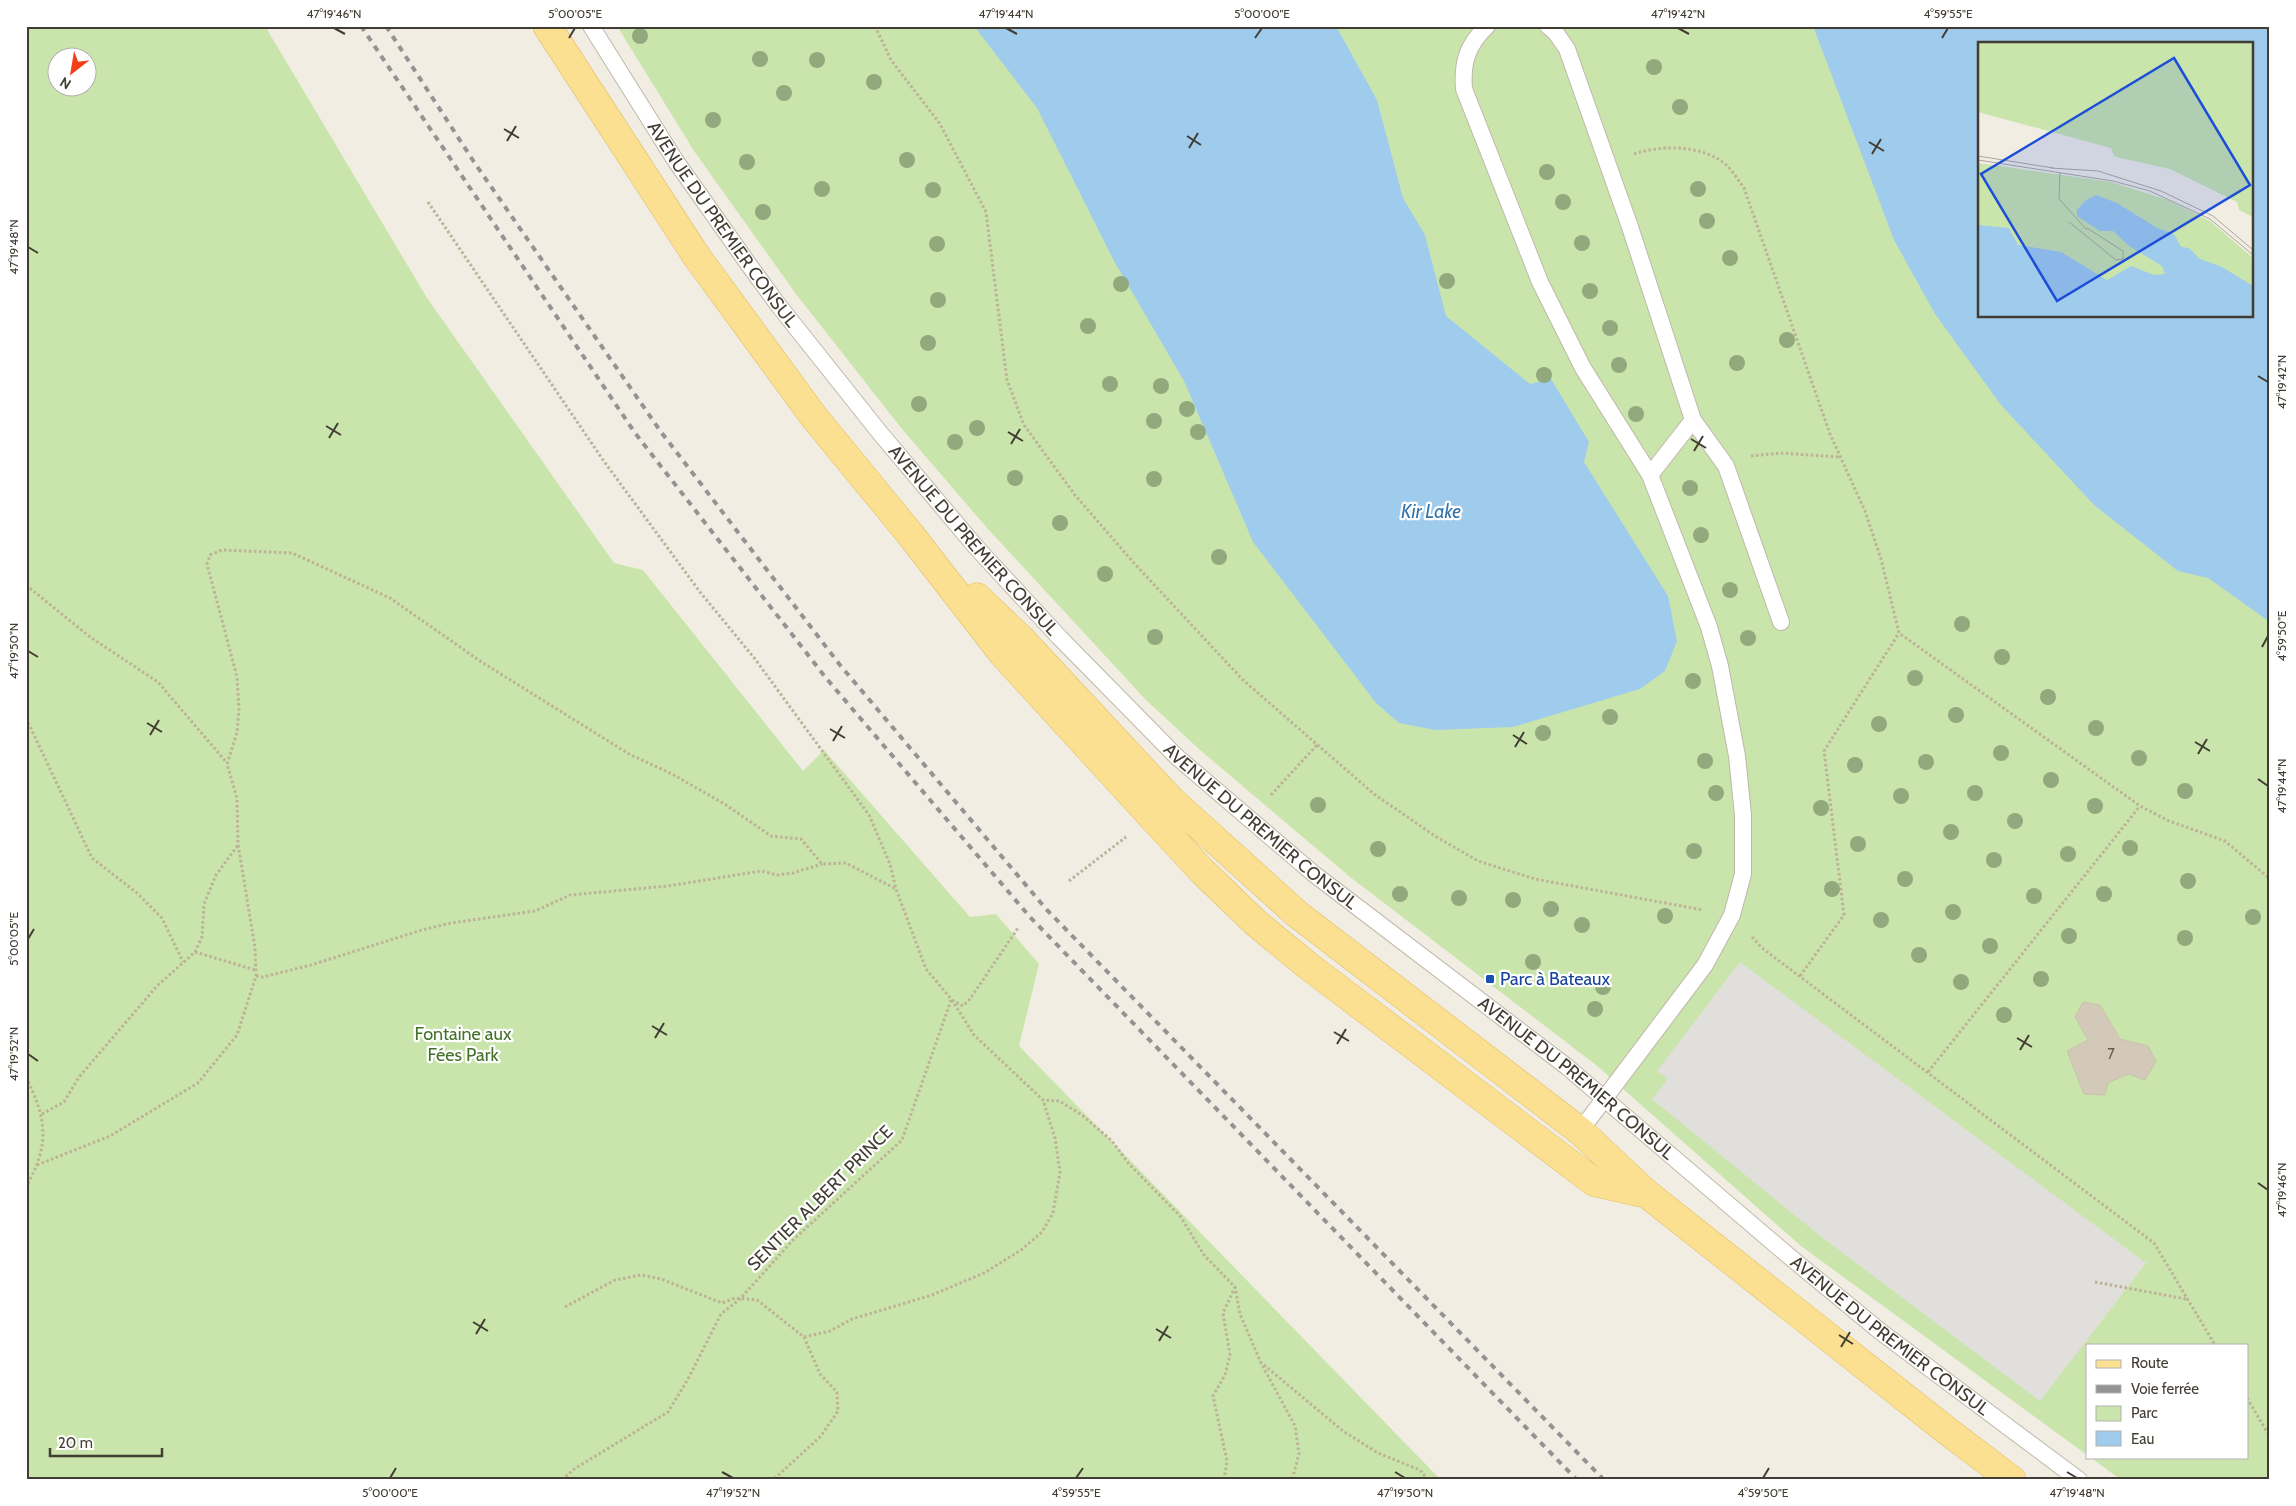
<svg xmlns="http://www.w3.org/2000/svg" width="2296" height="1506" font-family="Cabin,sans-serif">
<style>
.green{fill:#cae5ac;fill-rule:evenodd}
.parking{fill:#e1dfdb}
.water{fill:#9fcbed;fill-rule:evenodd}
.building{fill:#d2c9b9;stroke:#ccc1ac}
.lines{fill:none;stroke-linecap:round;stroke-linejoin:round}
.lane-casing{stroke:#bfb8a9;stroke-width:18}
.primary-casing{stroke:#dfbd62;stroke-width:29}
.path{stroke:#bdb198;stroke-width:3;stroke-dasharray:2.5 2.5;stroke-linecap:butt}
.lane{stroke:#fff;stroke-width:16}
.primary{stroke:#fbe092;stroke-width:28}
.rail{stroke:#939393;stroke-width:4;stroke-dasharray:6 6;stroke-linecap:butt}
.tree{fill:#91a97d}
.ticks{fill:none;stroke:#423d33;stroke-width:2}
.transit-dot{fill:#1a4fb4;stroke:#fff;stroke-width:2}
.labels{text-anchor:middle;stroke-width:4.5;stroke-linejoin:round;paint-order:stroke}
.number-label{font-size:15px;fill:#666054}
.street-label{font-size:18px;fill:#423d33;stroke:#fff}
.transit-label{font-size:18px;fill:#164399;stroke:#fff;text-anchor:start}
.park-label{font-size:18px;fill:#437129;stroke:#fff}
.water-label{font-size:19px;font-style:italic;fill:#3173aa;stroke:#fff}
.inset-road{fill:none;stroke:#aba79d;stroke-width:1}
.view{fill:#1d4ed8;fill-opacity:0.15;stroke:#1d4ed8;stroke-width:2.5}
.inset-edge{fill:none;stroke:#423d33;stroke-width:2.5}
.neatline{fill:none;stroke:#423d33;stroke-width:2}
.ticks-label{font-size:12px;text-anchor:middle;fill:#423d33}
</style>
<rect width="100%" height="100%" fill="#f1ede3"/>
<path class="green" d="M26 26H265L427 298 614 563 643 570 803 771 824 750 970 917 996 914 1039 964 1019 1046 1441 1480H26ZM58 58H88V88H58Z
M617 26H2270V1480H2121L2090 1457H2247V1345H2087V1455L1801 1246 1596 1065 1350 877 1200 750 1146 700 987 528 902 429 796 294 694 151ZM1980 44H2252V316H1980Z"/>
<path class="parking" d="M1740 962 2146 1263 2040 1401 1819 1235 1652 1099 1668 1079 1657 1071Z"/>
<path class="water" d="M974 26H1336L1377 100 1403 198 1425 235 1446 316 1530 384 1551 379 1589 442 1584 462 1668 596 1677 641 1665 671 1640 689 1513 727 1435 730 1399 723 1376 703 1253 542 1184 381 1114 261 1037 108Z
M1813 26H2270V622L2208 578 2178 571 2094 505 2001 405 1935 314 1894 240ZM1980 44H2252V316H1980Z"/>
<path class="building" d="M2083 1002 2100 1005 2120 1039 2148 1046 2156 1061 2145 1080 2128 1074 2108 1083 2105 1095 2084 1094 2067 1051 2088 1040 2075 1017Z"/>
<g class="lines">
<defs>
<g id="lane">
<path id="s1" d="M591 26 675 160 749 265 779 306 880 433 976 547 1060 638 1177 757 1314 874 1566 1066 1790 1257 1881 1332 2079 1480"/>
<path d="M1487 26C1467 45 1462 63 1464 89L1540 282 1583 368 1650 475"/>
<path d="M1548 26 1556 33 1567 49 1630 227 1693 420 1726 466 1781 622"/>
<path d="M1580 1131 1705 965 1732 915 1743 874V815L1737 756 1720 666 1709 627 1650 475 1693 420"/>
</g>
<path id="primary" d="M547 26 697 257 814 417 910 534 1003 654 1152 817 1203 872 1256 923 1307 965 1594 1182 1647 1194
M977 597 1021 639 1172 801 1297 914 1580 1131 1647 1194 1946 1430 2012 1480"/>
</defs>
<use href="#lane" class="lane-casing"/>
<use href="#primary" class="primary-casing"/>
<path class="path" d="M875 26 891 60 940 124 986 212 1007 380 1024 425 1075 495 1133 562 1243 680 1374 794 1435 836 1478 861 1535 879 1703 910
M1634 154C1660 145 1698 145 1721 161 1731 167 1737 179 1744 188L1830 434 1865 511 1881 559 1899 633 2140 806 2169 821 2225 841 2270 879
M428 202 603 460 700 592 755 659 869 815 890 864 896 889 926 969 952 1000 974 1035 1043 1100 1059 1101 1082 1115 1112 1141 1129 1164 1180 1216 1204 1255 1235 1287 1240 1314 1261 1363 1295 1426 1299 1454 1292 1480
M1751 456 1780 453 1840 457
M26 585 90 637 158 682 227 763
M26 718 92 858 137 893 162 918 183 962
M1271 795 1317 745
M1069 881 1126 837
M1752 937 1762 948 2154 1243 2215 1345
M195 952 255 970
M256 976 263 977 311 965 422 930 451 923 535 911 570 895 668 886 761 871 777 875 793 873 822 864
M1800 976 1844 915 1824 751 1899 633
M952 1000 963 1006 970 999 1018 928
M1928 1072 2140 806
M26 1077C47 1120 50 1144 26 1187
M42 1114 64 1102 79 1077 157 986 195 952 202 937 204 904 216 875 238 845
M37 1165 110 1136 198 1083 237 1035 256 976 255 948 238 844 237 798 227 764 237 733 239 709 237 677 207 564 210 555 222 550 292 553 390 598 480 661 629 754 674 775 726 805 771 836 801 839 822 864 846 863 896 889
M2095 1282 2186 1299
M565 1307 615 1280 641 1275 661 1279 722 1303 735 1298 757 1300 804 1337 820 1374 837 1392 838 1411 821 1436 773 1480
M804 1337 830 1331 852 1319 932 1295 984 1273 1021 1250 1042 1232 1053 1213 1060 1172 1055 1138 1043 1100
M1264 1365 1343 1431 1378 1453 1420 1470 1428 1480
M2247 1398 2270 1437
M562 1480 574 1469 668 1412 688 1379 721 1314 740 1299 793 1240 902 1140 951 1000
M1224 1480 1227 1461 1213 1396 1225 1375 1230 1355 1223 1313 1235 1287"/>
<use href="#lane" class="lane"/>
<use href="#primary" class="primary"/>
<path class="rail" d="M361 26 635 433 826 678 1030 917 1577 1480
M386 26 474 162 661 432 840 665 1047 910 1604 1480"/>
</g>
<g class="tree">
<circle cx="640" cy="36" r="8"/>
<circle cx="760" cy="59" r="8"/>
<circle cx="817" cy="60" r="8"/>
<circle cx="1654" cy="67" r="8"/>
<circle cx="874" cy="82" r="8"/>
<circle cx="784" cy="93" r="8"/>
<circle cx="1680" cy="107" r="8"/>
<circle cx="713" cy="120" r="8"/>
<circle cx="907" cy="160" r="8"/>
<circle cx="747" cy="162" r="8"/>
<circle cx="1547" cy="172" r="8"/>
<circle cx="822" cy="189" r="8"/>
<circle cx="1698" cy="189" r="8"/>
<circle cx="933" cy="190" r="8"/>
<circle cx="1563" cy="202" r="8"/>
<circle cx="763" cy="212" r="8"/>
<circle cx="1707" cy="221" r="8"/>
<circle cx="1582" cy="243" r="8"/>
<circle cx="937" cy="244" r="8"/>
<circle cx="1730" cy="258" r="8"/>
<circle cx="1447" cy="281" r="8"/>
<circle cx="1121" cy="284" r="8"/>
<circle cx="1590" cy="291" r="8"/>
<circle cx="938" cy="300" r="8"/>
<circle cx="1088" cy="326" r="8"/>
<circle cx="1610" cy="328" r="8"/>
<circle cx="1787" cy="340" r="8"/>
<circle cx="928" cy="343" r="8"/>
<circle cx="1737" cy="363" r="8"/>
<circle cx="1619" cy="365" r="8"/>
<circle cx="1544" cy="375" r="8"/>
<circle cx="1110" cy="384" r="8"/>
<circle cx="1161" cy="386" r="8"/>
<circle cx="919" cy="404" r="8"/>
<circle cx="1187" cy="409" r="8"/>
<circle cx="1636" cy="414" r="8"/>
<circle cx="1154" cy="421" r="8"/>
<circle cx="977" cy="428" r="8"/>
<circle cx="1198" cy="432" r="8"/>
<circle cx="955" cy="442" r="8"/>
<circle cx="1015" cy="478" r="8"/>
<circle cx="1154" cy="479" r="8"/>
<circle cx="1690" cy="488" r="8"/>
<circle cx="1060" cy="523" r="8"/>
<circle cx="1701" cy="535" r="8"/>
<circle cx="1219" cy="557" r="8"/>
<circle cx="1105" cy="574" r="8"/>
<circle cx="1730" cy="590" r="8"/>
<circle cx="1962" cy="624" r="8"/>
<circle cx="1155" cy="637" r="8"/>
<circle cx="1748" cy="638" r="8"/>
<circle cx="2002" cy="657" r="8"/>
<circle cx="1915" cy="678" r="8"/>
<circle cx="1693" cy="681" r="8"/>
<circle cx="2048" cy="697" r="8"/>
<circle cx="1956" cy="715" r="8"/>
<circle cx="1610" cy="717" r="8"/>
<circle cx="1879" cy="724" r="8"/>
<circle cx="2096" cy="728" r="8"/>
<circle cx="1543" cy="733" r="8"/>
<circle cx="2001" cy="753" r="8"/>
<circle cx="2139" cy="758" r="8"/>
<circle cx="1705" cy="761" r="8"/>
<circle cx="1926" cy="762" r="8"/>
<circle cx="1855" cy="765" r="8"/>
<circle cx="2051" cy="780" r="8"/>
<circle cx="2185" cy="791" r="8"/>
<circle cx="1716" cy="793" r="8"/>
<circle cx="1975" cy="793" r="8"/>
<circle cx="1901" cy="796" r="8"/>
<circle cx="1318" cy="805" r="8"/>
<circle cx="2095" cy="806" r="8"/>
<circle cx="1821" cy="808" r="8"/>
<circle cx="2015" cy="821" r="8"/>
<circle cx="1951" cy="832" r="8"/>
<circle cx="1858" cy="844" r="8"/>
<circle cx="2130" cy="848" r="8"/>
<circle cx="1378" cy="849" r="8"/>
<circle cx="1694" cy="851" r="8"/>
<circle cx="2068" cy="854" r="8"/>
<circle cx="1994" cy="860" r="8"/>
<circle cx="1905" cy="879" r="8"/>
<circle cx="2188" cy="881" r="8"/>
<circle cx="1832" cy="889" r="8"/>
<circle cx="1400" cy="894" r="8"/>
<circle cx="2104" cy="894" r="8"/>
<circle cx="2034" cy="896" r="8"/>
<circle cx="1459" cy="898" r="8"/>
<circle cx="1513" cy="900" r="8"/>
<circle cx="1551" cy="909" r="8"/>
<circle cx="1953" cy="912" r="8"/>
<circle cx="1665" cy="916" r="8"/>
<circle cx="2253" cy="917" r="8"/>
<circle cx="1881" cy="920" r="8"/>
<circle cx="1582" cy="925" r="8"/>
<circle cx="2069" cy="936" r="8"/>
<circle cx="2185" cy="938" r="8"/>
<circle cx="1990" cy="946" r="8"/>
<circle cx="1919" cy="955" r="8"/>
<circle cx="1533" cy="962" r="8"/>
<circle cx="2041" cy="979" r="8"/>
<circle cx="1961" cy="982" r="8"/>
<circle cx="1603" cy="987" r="8"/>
<circle cx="1595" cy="1009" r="8"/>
<circle cx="2004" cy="1015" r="8"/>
</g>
<path class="ticks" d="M334 28 345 34M1006 28 1017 34M1678 28 1689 34M569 38 575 28M1255 38 1262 28M1942 38 1948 28M504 129 519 138M1187 136 1201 145M507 141 516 126M1869 142 1884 151M1189 148 1198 133M1872 154 1881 139M28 247 38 253M2258 376 2268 382M326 426 341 435M1008 432 1023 441M329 438 338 423M1691 439 1706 448M1011 444 1020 429M1694 451 1703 436M2262 647 2268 636M28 651 38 657M147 723 162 732M830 729 845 738M150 735 159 720M1513 735 1527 744M833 741 842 726M2195 742 2210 751M1515 747 1524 732M2198 754 2207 739M2258 779 2268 786M28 939 34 929M652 1026 667 1035M1334 1032 1349 1041M655 1038 664 1023M2017 1038 2032 1047M1337 1044 1346 1029M2020 1050 2029 1035M28 1054 38 1061M2258 1183 2268 1190M473 1322 488 1331M1156 1329 1171 1338M476 1334 485 1319M1839 1335 1853 1344M1159 1341 1168 1326M1841 1347 1850 1332M722 1472 733 1478M1395 1472 1405 1478M2067 1472 2077 1478M390 1478 396 1468M1076 1478 1083 1468M1763 1478 1769 1468"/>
<rect class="transit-dot" x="1485" y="974" width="10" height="10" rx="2.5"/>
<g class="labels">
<g class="number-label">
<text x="2111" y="1059">7</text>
</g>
<g class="street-label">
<text dy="6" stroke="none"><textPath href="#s1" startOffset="238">AVENUE DU PREMIER CONSUL</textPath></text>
<text dy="6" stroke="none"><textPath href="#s1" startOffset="642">AVENUE DU PREMIER CONSUL</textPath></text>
<text dy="6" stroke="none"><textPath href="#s1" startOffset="1048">AVENUE DU PREMIER CONSUL</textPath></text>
<text dy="6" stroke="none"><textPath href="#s1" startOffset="1452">AVENUE DU PREMIER CONSUL</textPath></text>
<text transform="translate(820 1198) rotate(-45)" y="6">SENTIER ALBERT PRINCE</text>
<text dy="6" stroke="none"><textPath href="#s1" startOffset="1858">AVENUE DU PREMIER CONSUL</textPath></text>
</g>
<g class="transit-label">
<text x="1500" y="985">Parc à Bateaux</text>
</g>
<g class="park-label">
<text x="463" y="1040">Fontaine aux<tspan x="463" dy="21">Fées Park</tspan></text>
</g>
<g class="water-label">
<text x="1431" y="518">Kir Lake</text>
</g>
</g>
<g transform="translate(1978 42)">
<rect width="275" height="275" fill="#f1ede3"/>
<path d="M0 0H275V175L261 168 259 160 192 127 142 116 136 114 133 106 0 70ZM0 121 133 140 190 158 232 179 275 216V275H0Z" fill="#cae5ac"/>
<path d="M118 153 139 161 179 186 196 192 203 205 211 206 222 217 244 225 275 244V275H0V183L31 186 40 203 83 210 129 238 153 224 176 233 187 232 184 224 151 204 135 189H122L99 174V168L108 158Z" fill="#9fcbed"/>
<path class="inset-road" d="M0 114 75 126M0 118 135 139 172 149 232 177 275 213M73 126 120 129 183 149 235 174 275 208M82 130 81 157 109 188M91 180 138 218 145 217V209L109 186"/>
<path class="view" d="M196 16 272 143 79 259 3 132Z"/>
<rect width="275" height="275" class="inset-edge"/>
</g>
<rect width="2296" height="1506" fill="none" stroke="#ffffff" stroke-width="55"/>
<rect x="2086" y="1344" width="162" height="115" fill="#ffffff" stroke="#b3b1ad"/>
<rect x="2096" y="1360" width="25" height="8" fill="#fbe092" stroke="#b3b1ad"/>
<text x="2131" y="1368" font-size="15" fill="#423d33">Route</text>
<rect x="2096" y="1385" width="25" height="8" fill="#939393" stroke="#b3b1ad"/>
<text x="2131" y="1394" font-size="15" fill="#423d33">Voie ferrée</text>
<rect x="2096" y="1406" width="25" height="15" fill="#cae5ac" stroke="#b3b1ad"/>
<text x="2131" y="1418" font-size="15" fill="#423d33">Parc</text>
<rect x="2096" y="1431" width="25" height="15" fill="#9fcbed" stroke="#b3b1ad"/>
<text x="2131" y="1444" font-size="15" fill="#423d33">Eau</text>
<g transform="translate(72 72) rotate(211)"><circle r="24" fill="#ffffff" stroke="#b3b1ad"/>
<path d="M0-4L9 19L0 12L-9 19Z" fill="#f33e17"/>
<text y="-8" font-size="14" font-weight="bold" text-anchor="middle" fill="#423d33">N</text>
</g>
<path d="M50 1448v8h112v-8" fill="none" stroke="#423d33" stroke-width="2.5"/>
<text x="58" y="1448" font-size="15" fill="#423d33" stroke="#ffffff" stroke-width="4" paint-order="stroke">20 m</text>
<rect x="28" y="28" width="2240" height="1450" class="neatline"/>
<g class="ticks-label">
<text x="334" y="18">47°19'46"N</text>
<text x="575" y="18">5°00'05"E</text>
<text x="1006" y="18">47°19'44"N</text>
<text x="1262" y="18">5°00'00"E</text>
<text x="1678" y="18">47°19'42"N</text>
<text x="1948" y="18">4°59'55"E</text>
<text transform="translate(14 247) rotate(-90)" y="4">47°19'48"N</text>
<text transform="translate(2282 382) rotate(-90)" y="4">47°19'42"N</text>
<text transform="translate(2282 636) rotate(-90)" y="4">4°59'50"E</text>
<text transform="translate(14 651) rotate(-90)" y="4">47°19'50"N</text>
<text transform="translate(2282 786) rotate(-90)" y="4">47°19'44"N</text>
<text transform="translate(14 939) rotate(-90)" y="4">5°00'05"E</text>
<text transform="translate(14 1054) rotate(-90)" y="4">47°19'52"N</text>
<text transform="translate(2282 1190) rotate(-90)" y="4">47°19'46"N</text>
<text x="390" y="1497">5°00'00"E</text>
<text x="733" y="1497">47°19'52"N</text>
<text x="1076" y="1497">4°59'55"E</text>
<text x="1405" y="1497">47°19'50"N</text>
<text x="1763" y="1497">4°59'50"E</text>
<text x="2077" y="1497">47°19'48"N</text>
</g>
</svg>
